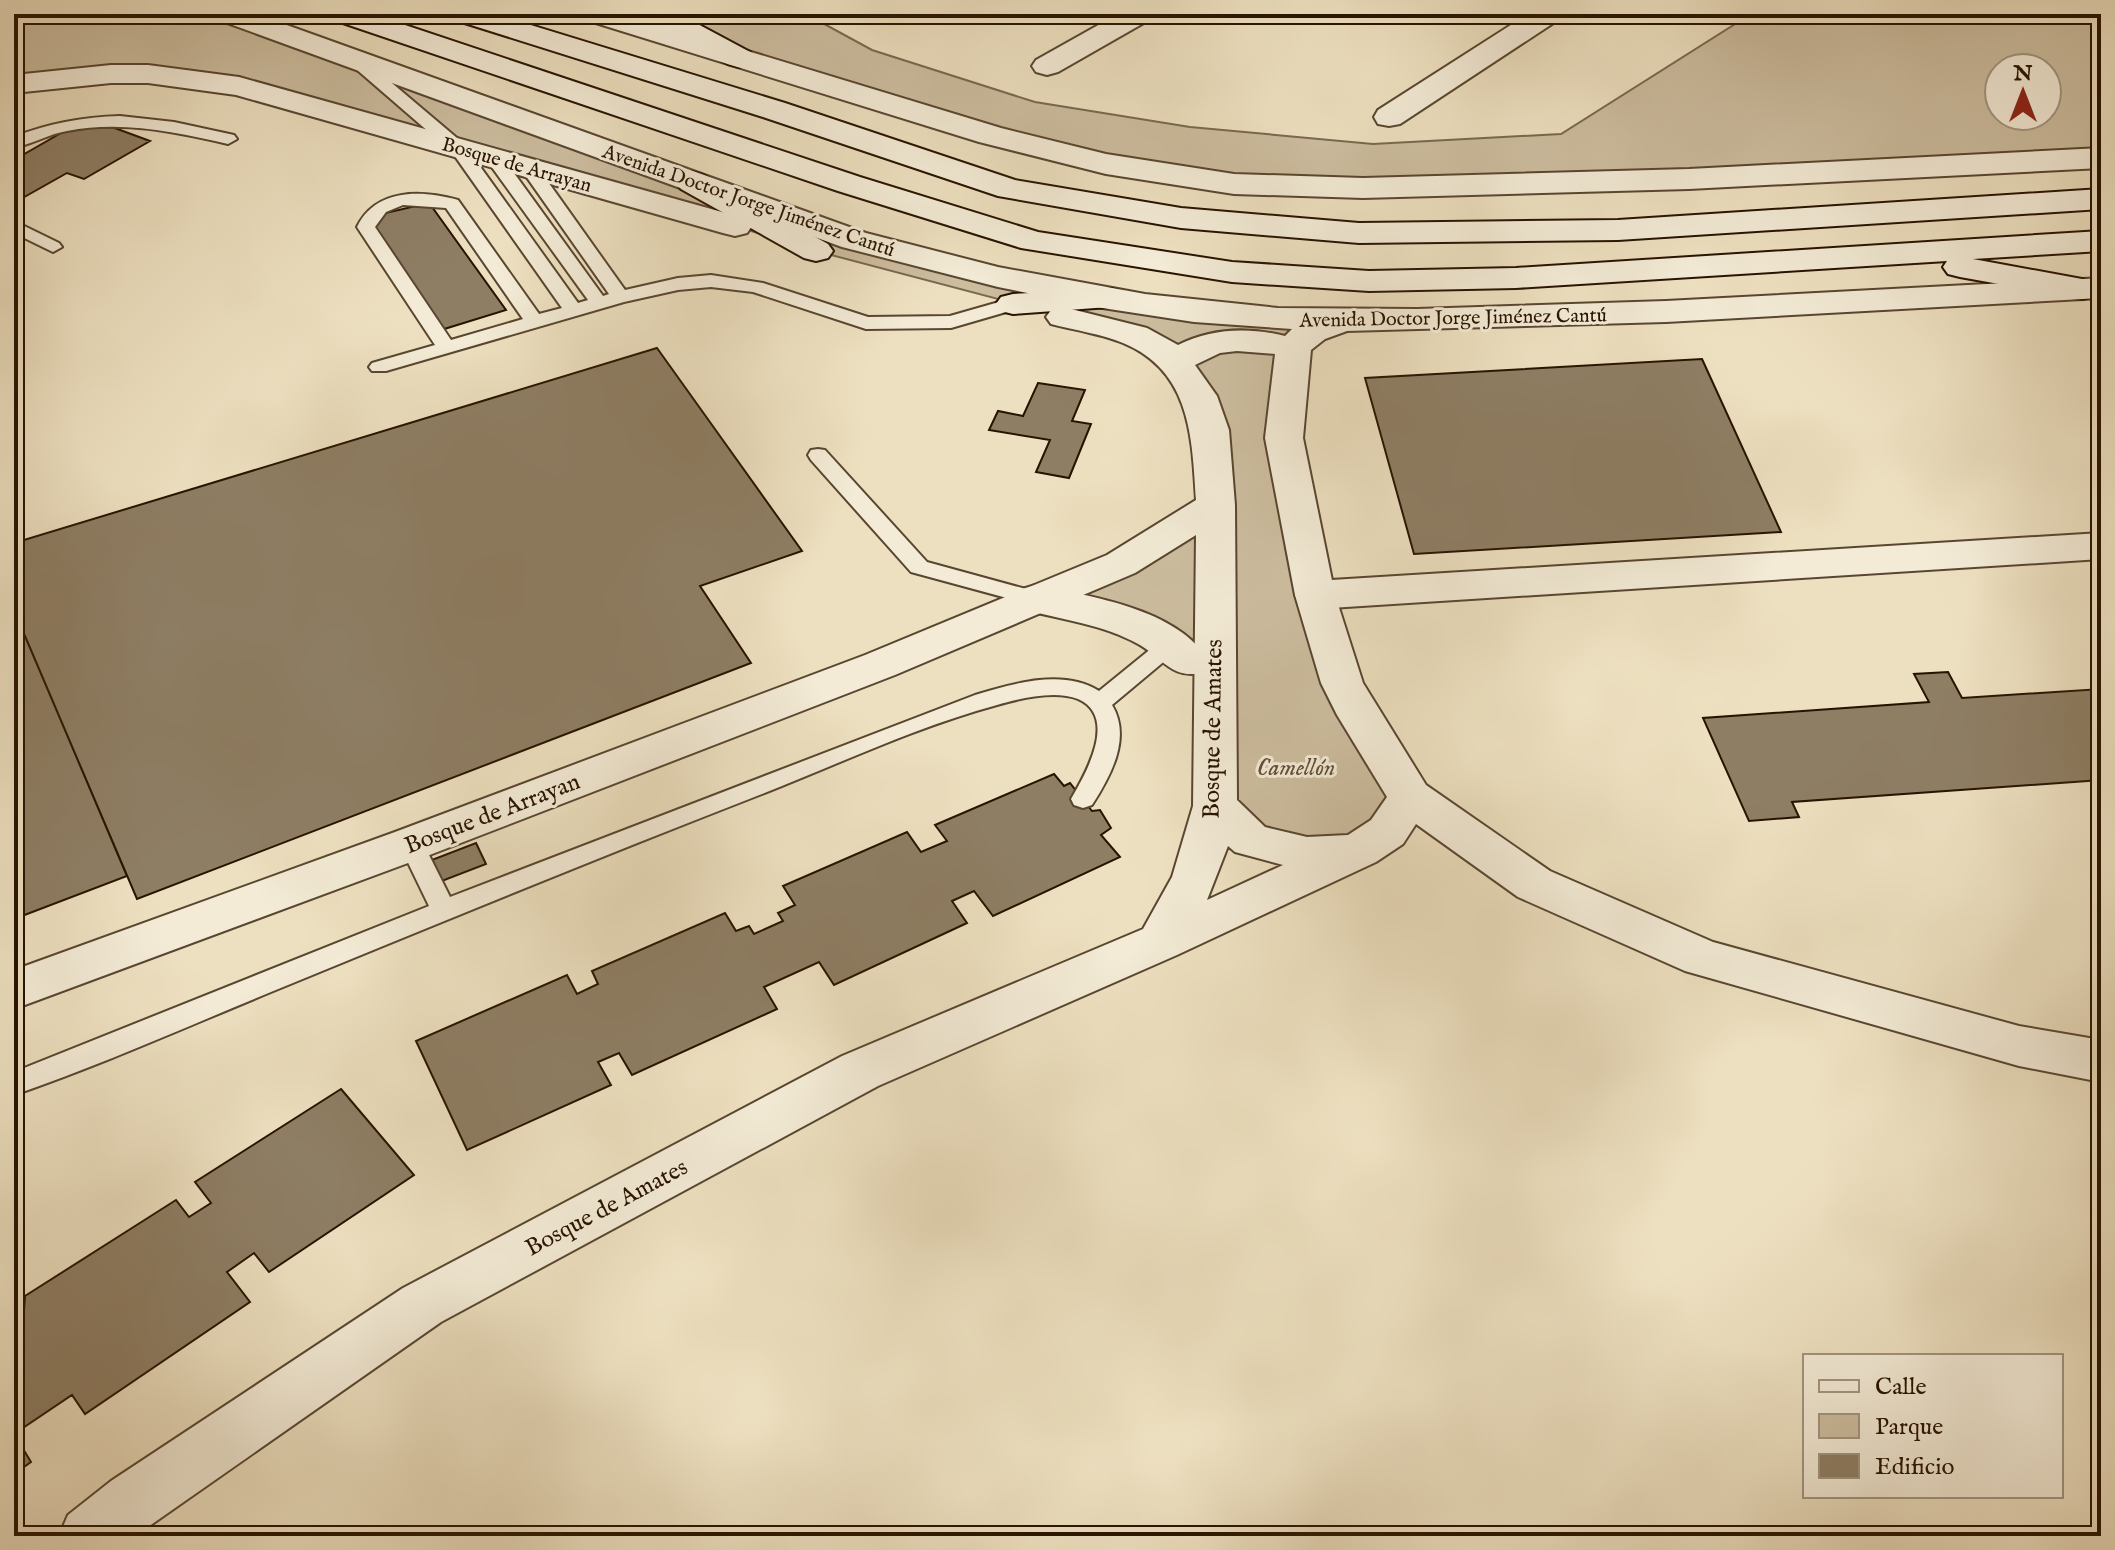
<svg xmlns="http://www.w3.org/2000/svg" width="2115" height="1550" font-family="'IM FELL English',serif">
<style>
.green{fill:#ccbd9f;stroke:#7a6850;stroke-width:2;fill-rule:evenodd}
.building{fill:#8e7e64;stroke:#281300;stroke-width:2}
.lines{fill:none;stroke-linecap:round;stroke-linejoin:round}
.service-casing{stroke:#594630;stroke-width:4}
.minor-casing{stroke:#594630;stroke-width:4}
.tertiary-casing{stroke:#594630;stroke-width:4}
.secondary-casing{stroke:#281300;stroke-width:4}
.service{fill:#f3ebd6;fill-rule:evenodd}
.minor{fill:#f3ebd6;fill-rule:evenodd}
.tertiary{fill:#f3ebd6;fill-rule:evenodd}
.secondary{fill:#f3ebd6;fill-rule:evenodd}
.labels{text-anchor:middle;stroke-width:6;stroke-linejoin:round;paint-order:stroke}
.far-street-label{font-size:20px;fill:#281300;stroke:#f3ebd6}
.street-label{font-size:24px;fill:#281300;stroke:#f3ebd6}
.park-label{font-size:24px;font-style:italic;fill:#614e38;stroke:#f3ebd6}
</style>
<rect width="100%" height="100%" fill="#ede0c0"/>
<filter id="stains"><feTurbulence type="fractalNoise" baseFrequency=".0025" numOctaves="4"/><feColorMatrix values="0 0 0 0 .2 0 0 0 0 .09 0 0 0 0 .02 0 0 0 .5 -.17"/></filter>
<radialGradient id="worn" r=".72"><stop offset=".6" stop-color="#630" stop-opacity="0"/><stop offset="1" stop-color="#630" stop-opacity=".3"/></radialGradient>
<path class="green" d="M14 14H229L853 240 1111 299 1338 322 1298 341 1308 568 1410 797 1387 832 1307 854 1215 806 1213 695 1189 662 1036 599 1216 505 1210 430 1135 335 816 251 702 216 203 79 14 84Z
M596 14H806L872 50 1035 102 1190 127 1373 144 1561 134 1751 14H2101V158L1363 188 1106 164ZM1999 68H2047V116H1999Z"/>
<path class="building" d="M112 127 150 141 84 179 67 173 19 200 14 198V160L68 129Z
M420 205 432 207 506 310 441 330 374 227 381 214Z
M657 348 802 551 700 586 751 663 137 899 22 629 14 602V543Z
M1702 359 1781 532 1414 554 1365 378Z
M1038 383 1085 390 1072 421 1091 424 1069 478 1036 472 1050 440 989 430 998 411 1023 416Z
M22 629 127 876 14 919V632Z
M1948 672 1962 698 2101 689V780L1792 802 1799 817 1749 821 1703 718 1929 702 1914 674Z
M1054 774 1064 786 1070 783 1092 811 1100 810 1111 828 1101 835 1120 857 993 916 974 891 952 901 967 923 834 985 819 962 764 987 777 1009 632 1075 619 1053 598 1062 611 1085 467 1150 416 1041 567 975 577 994 598 984 592 971 725 913 736 931 749 926 754 934 783 921 778 913 795 905 783 886 907 832 921 852 947 841 935 825Z
M476 843 486 864 434 884 424 863Z
M341 1089 414 1175 269 1272 254 1253 227 1272 250 1302 85 1414 72 1395 14 1434 31 1462 14 1474V1331L23 1325 25 1296 176 1200 189 1217 211 1203 195 1182Z"/>
<g class="lines">
<defs>
<path id="service" d="M354 54 360 56 464 144 578 303 588 300 486 159 489 155H501L603 296 609 294 521 169 524 165H536L625 290 678 278 711 275 763 283 868 317 950 316 1013 298 1022 304 1020 308 951 328 866 329 753 292 711 287 678 290 624 302 386 371H372L369 367 372 363 435 345 357 227C376 188 421 190 458 200L539 314 562 308 452 152 348 62 346 59ZM403 205 446 208 523 319 451 340 375 227 386 212Z
M120 116 174 122 234 135 237 139 228 144C176 132 121 120 67 131 49 134 32 144 14 148V137C49 123 83 117 120 116Z
M14 221 59 243 62 247 53 252 14 233Z
M818 449 825 450 927 562 1044 594 1047 599 1044 604 1036 606 911 572 811 460 808 455 811 450Z
M1171 636 1179 639 1182 644 1179 649 1112 705C1132 738 1110 777 1092 805L1083 808 1074 805 1071 799C1085 775 1119 717 1078 699 1055 690 1021 698 997 705 919 726 838 764 762 794 597 858 434 925 271 992 186 1027 101 1065 14 1095V1072L429 906 399 844 402 837 411 835 420 837 450 897 975 695C1012 684 1063 668 1099 691L1163 639Z"/>
<path id="minor" d="M1118 14H1153L1149 20 1058 72 1047 75 1036 72 1032 66 1036 60Z
M1528 14H1562L1558 20 1400 124 1389 126 1378 124 1374 117 1378 110Z
M2101 533V559L1315 609 1301 605 1295 595 1301 585 1315 581Z
M1036 585C1092 597 1177 608 1210 662L1204 672C1174 681 1163 659 1140 645 1103 624 1062 620 1022 609L1016 599 1022 589Z"/>
<path id="tertiary" d="M215 14H256L866 233 998 267 1145 294 1278 308 1417 309 1666 301 2101 278V298L1666 322 1347 331 1325 339 1311 350 1303 438 1335 595 1363 683 1426 785 1550 871 1713 942 2019 1026 2101 1040V1082L2019 1066 1685 971 1518 897 1416 824 1403 844 1376 862 1177 955 878 1086 441 1322 135 1536H59L68 1515 111 1481 403 1288 842 1056 1143 929 1172 877 1193 806 1196 535 1135 573 895 675 427 856 14 1009V970L395 832 865 655 1107 555 1196 500C1192 437 1191 371 1123 343 1101 334 1074 330 1051 324L1046 317 1051 310 1063 307 1147 328 1178 345C1212 328 1249 327 1285 336L1292 329 1194 322 1096 307 998 287 842 247 219 20ZM1237 351 1275 354 1265 438 1295 595 1321 683 1337 715 1387 797 1371 820 1348 835 1307 837 1265 827 1237 800 1235 505 1229 430 1217 396 1195 365 1220 353ZM1228 846 1235 852 1283 865 1207 900Z
M582 14H626L1001 128 1106 154 1234 174 1363 178 1689 169 2101 148V168L1689 189 1363 198 1234 194 1106 174 979 142 586 20Z
M111 65H148L239 77 747 219 752 226 747 233 735 236 723 233 236 95 148 83H111L14 93V75Z"/>
<path id="secondary" d="M330 14H372L860 177 1038 232 1232 262 1369 271 1516 268 2101 231V251L1973 259 2082 279 2094 282 2099 289 2094 296 2082 299 1960 277 1948 274 1943 267 1947 261 1516 288 1369 291 1232 282 1021 248 838 191 334 20Z
M451 14H495L785 103 1015 180 1181 208 1359 223 1618 220 2101 189V209L1618 240 1359 243 1181 228 998 196 763 117 455 20Z
M643 14H679L750 52 754 58 750 64 739 67 728 64 647 20Z
M692 172 703 175 828 244 833 251 828 258 816 261 804 258 681 189 676 182 681 175Z
M1111 289 1123 292 1128 299 1123 306 1013 314 1001 311 996 304 1001 297 1013 294Z"/>
</defs>
<use href="#service" class="service-casing"/>
<use href="#minor" class="minor-casing"/>
<use href="#tertiary" class="tertiary-casing"/>
<use href="#secondary" class="secondary-casing"/>
<use href="#service" class="service"/>
<use href="#minor" class="minor"/>
<use href="#tertiary" class="tertiary"/>
<use href="#secondary" class="secondary"/>
</g>
<g class="labels">
<g class="far-street-label">
<text transform="translate(517 164) rotate(16)" y="7">Bosque de Arrayan</text>
<text transform="translate(749 200) rotate(19)" y="7">Avenida Doctor Jorge Jiménez Cantú</text>
<text transform="translate(1453 317) rotate(-1)" y="7">Avenida Doctor Jorge Jiménez Cantú</text>
</g>
<g class="street-label">
<text transform="translate(1212 729) rotate(-89)" y="8">Bosque de Amates</text>
<text transform="translate(492 813) rotate(-21)" y="8">Bosque de Arrayan</text>
<text transform="translate(606 1207) rotate(-28)" y="8">Bosque de Amates</text>
</g>
<g class="park-label">
<text x="1296" y="775">Camellón</text>
</g>
</g>
<rect width="2115" height="1550" fill="none" stroke="#ede0c0" stroke-width="48"/>
<rect x="16" y="16" width="2083" height="1518" fill="none" stroke="#281300" stroke-width="4"/>
<rect x="24" y="24" width="2067" height="1502" fill="none" stroke="#281300" stroke-width="2"/>
<rect x="1803" y="1354" width="260" height="144" fill="#f3ebd6" stroke="#a29580" stroke-width="2"/>
<rect x="1819" y="1380" width="40" height="12" fill="#f3ebd6" stroke="#a29580" stroke-width="2"/>
<text x="1875" y="1394" font-size="24" fill="#281300">Calle</text>
<rect x="1819" y="1414" width="40" height="24" fill="#ccbd9f" stroke="#a29580" stroke-width="2"/>
<text x="1875" y="1434" font-size="24" fill="#281300">Parque</text>
<rect x="1819" y="1454" width="40" height="24" fill="#8e7e64" stroke="#a29580" stroke-width="2"/>
<text x="1875" y="1474" font-size="24" fill="#281300">Edificio</text>
<g transform="translate(2023 92)"><circle r="38" fill="#f3ebd6" stroke="#a29580" stroke-width="2"/>
<path d="M0-6L14 30L0 20L-14 30Z" fill="#8f2418"/>
<text y="-12" font-size="22" font-weight="bold" text-anchor="middle" fill="#281300">N</text>
</g>
<rect width="100%" height="100%" filter="url(#stains)"/>
<rect width="100%" height="100%" fill="url(#worn)"/>
</svg>
